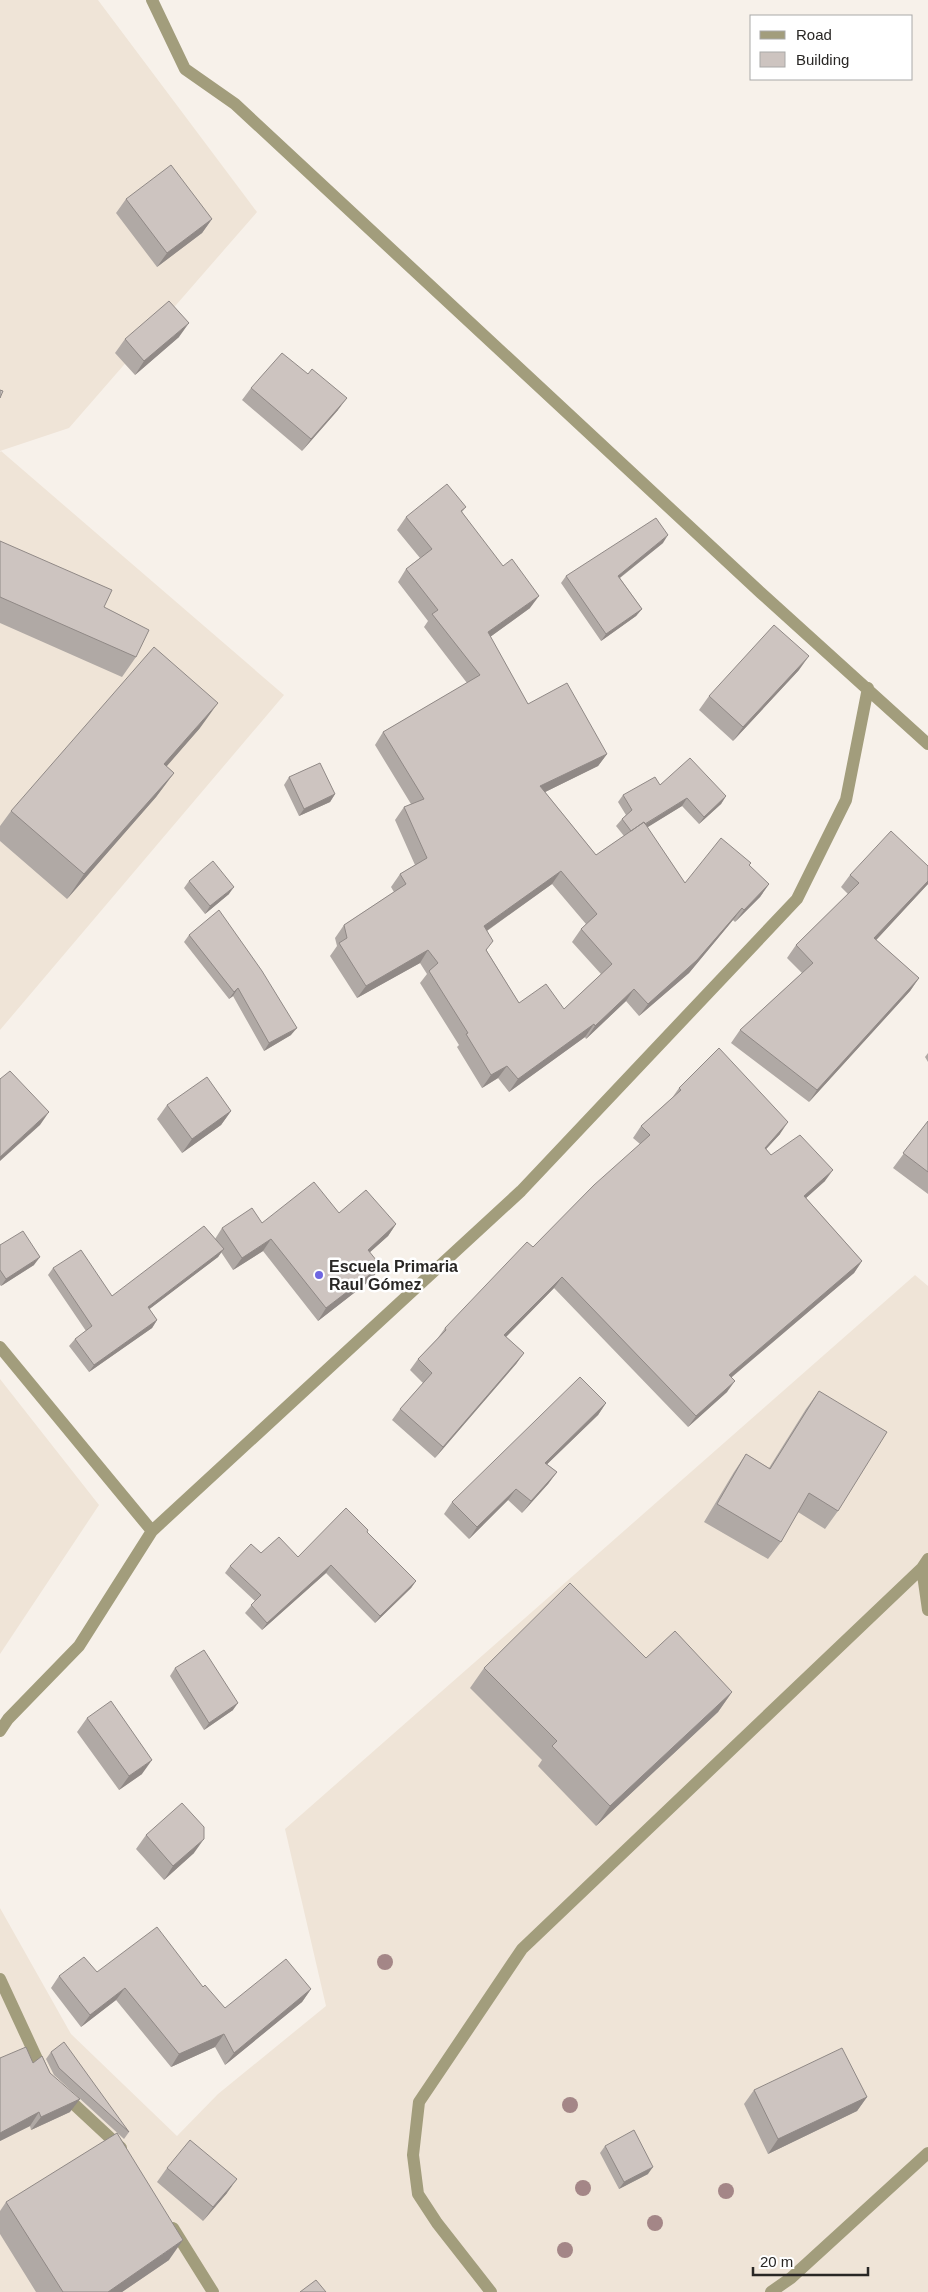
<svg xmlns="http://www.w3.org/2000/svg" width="928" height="2292" font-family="Helvetica,sans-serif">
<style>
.built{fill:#efe4d7}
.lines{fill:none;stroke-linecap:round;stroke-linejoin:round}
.minor{stroke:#a29d7c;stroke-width:12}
.tree{fill:#a48687}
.wall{fill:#b0a9a5;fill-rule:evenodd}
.shaded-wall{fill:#908986}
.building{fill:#cdc4c0;stroke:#908986;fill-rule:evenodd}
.poi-dot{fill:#6e66e1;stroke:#fff;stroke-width:2}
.labels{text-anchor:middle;stroke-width:5;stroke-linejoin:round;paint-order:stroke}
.poi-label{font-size:16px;font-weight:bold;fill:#292725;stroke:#fff;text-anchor:start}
</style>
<rect width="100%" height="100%" fill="#f7f1ea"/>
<path class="built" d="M0 0H98L257 212 69 428 0 451Z
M1 451 284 695 0 1030V452Z
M915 1275 928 1286V2292H0V1908L71 2034 177 2136 218 2094 326 2006 285 1829Z
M0 1379 99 1505 0 1654Z"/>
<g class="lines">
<path class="minor" d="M152 0 185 69 235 104 761 593 928 744
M0 1347 152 1531 521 1191 797 899 846 800 868 688
M922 1568 928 1610
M0 1731 8 1719 79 1646 152 1531
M0 1979 44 2074
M63 2094 121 2148
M173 2228 213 2292
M491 2292 437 2223 418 2194 413 2155 419 2102 522 1949 922 1568 928 1559
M771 2292 791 2278 928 2153"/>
</g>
<g class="tree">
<circle cx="385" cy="1962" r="8"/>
<circle cx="570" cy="2105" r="8"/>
<circle cx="583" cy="2188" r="8"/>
<circle cx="726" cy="2191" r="8"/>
<circle cx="655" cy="2223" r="8"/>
<circle cx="565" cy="2250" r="8"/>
</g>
<path class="wall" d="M126 199 212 219 202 233 157 267 116 213Z
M179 337 135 375 115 353 125 339Z
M308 374 338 410 302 451 242 400 251 388Z
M466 507 462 512 530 608 490 637 528 704 607 754 598 766 545 792 596 855 624 836 616 826 622 819 626 815 618 802 623 795 660 785 726 796 721 804 699 824 682 806 647 827 685 883 749 866 769 884 760 897 735 922 733 920 689 973 639 1016 626 1001 586 1039 585 1037 509 1092 498 1078 482 1088 457 1047 459 1045 420 983 427 974 420 963 357 998 330 956 337 946 335 938 344 925 394 892 391 887 400 874 415 865 395 820 404 807 411 804 375 745 383 732 467 683 424 627 428 621 398 582 406 569 420 558 397 530 406 517ZM552 884 586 924 581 929 572 942 601 974 564 1009 519 1003 487 951V931Z
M0 541 104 607 136 657 122 677 0 623Z
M663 543 620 578 642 609 636 616 601 641 561 583 566 576Z
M799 670 733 741 699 710 709 696Z
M200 728 166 766 174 773 156 797 67 899 0 841V826L11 811Z
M289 777 335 794 330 802 299 816 284 785Z
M928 866V884L927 885 876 940 919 978 910 991 809 1102 731 1043 740 1030 802 973 787 958 796 945 848 894 841 887 850 875Z
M189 881 229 894 205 914 184 888Z
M189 935 291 1035 264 1051 233 996 229 999 184 942Z
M928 1053V1062L925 1057Z
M679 1088 780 1134 766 1149 771 1155 825 1181 806 1198 862 1261 854 1273 732 1377 727 1392 688 1427 554 1288 506 1337 524 1353 516 1364 435 1458 392 1420 400 1409 423 1383 410 1370 418 1359 437 1339 445 1328 533 1247 640 1144 633 1138 641 1126 672 1098Z
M167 1105 231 1111 221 1125 182 1153 157 1119Z
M928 1121V1194L893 1168Z
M339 1213 396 1224 388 1236 370 1252 372 1279 318 1321 263 1251 233 1270 221 1252 218 1257 149 1309 157 1320 152 1328 89 1372 69 1346 75 1339 86 1331 48 1275 53 1268 112 1296 215 1239 222 1228Z
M0 1245 34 1265 1 1286 0 1285Z
M819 1391 838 1511 825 1529 798 1512 781 1542 768 1559 704 1522 734 1472 746 1454 769 1468 806 1409Z
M606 1403 598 1415 547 1464 557 1472 548 1484 522 1513 508 1500 469 1539 444 1514 452 1502Z
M368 1530 367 1532 416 1581 411 1588 375 1623 326 1573 262 1630 245 1613 255 1601 225 1573 230 1566 261 1553 298 1557Z
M175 1668 233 1710 204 1730 170 1676Z
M484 1668 732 1692 718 1712 596 1826 538 1766 542 1760 470 1688Z
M87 1718 142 1774 119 1790 77 1732Z
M146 1835 194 1853 164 1880 136 1849Z
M97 1972 203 1987 225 2008 311 1989 302 2002 225 2065 215 2047 171 2067 116 2000 81 2027 51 1988 59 1976Z
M51 2052 129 2132 124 2139 54 2075 46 2059Z
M0 2058 33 2063 70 2112 31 2130 30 2126 0 2141Z
M754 2090 867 2097 857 2111 768 2154 744 2104Z
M605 2146 648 2174 619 2189 600 2153Z
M167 2168 227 2193 203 2221 157 2182Z
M6 2202 169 2260 122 2292H36L0 2234V2211Z"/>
<path class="shaded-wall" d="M212 219 202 233 157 267 167 253Z
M189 323 179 337 135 375 144 361Z
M347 398 338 410 302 451 311 439Z
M668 535 663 543 613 583 618 576Z
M539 596 530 608 479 645 488 632Z
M642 609 636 616 601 641 606 634Z
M809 656 799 670 733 741 743 727Z
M218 703 200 728 147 789 164 764Z
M607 754 598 766 531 799 540 786Z
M174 773 156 797 67 899 84 874Z
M335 794 330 802 299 816 304 809Z
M726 796 721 804 699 824 704 817Z
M687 798 682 806 627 840 632 833Z
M561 871 552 884 475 939 484 926Z
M928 881V884L927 885 866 951 874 938Z
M769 884 760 897 735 922 744 910Z
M234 887 229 894 205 914 210 906Z
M742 908 733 920 689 973 639 1016 648 1004Z
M428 950 420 963 357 998 366 986Z
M919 978 910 991 809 1102 817 1090Z
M238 988 233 996 229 999 234 992Z
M634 989 626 1001 586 1039 595 1026Z
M594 1024 585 1037 509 1092 518 1079Z
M297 1028 291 1035 264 1051 269 1043Z
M507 1066 498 1078 482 1088 491 1075Z
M231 1111 221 1125 182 1153 192 1139Z
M49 1112 40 1125 0 1161V1157Z
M788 1122 780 1134 757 1159 765 1148Z
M833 1170 825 1181 796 1207 804 1196Z
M396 1224 388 1236 359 1262 368 1250Z
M271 1239 263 1251 233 1270 242 1258Z
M224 1249 218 1257 143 1314 148 1307Z
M40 1257 34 1265 1 1286 6 1279Z
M862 1261 854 1273 721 1386 729 1375Z
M381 1266 372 1279 318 1321 326 1308Z
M562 1277 554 1288 496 1347 504 1335Z
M157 1320 152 1328 89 1372 94 1365Z
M524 1353 516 1364 435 1458 443 1447Z
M735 1381 727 1392 688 1427 696 1416Z
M606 1403 598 1415 537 1474 545 1463Z
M557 1472 548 1484 522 1513 531 1501Z
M516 1489 508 1500 469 1539 477 1527Z
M331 1565 326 1573 262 1630 267 1623Z
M416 1581 411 1588 375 1623 380 1616Z
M732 1692 718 1712 596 1826 610 1806Z
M238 1703 233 1710 204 1730 209 1723Z
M152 1760 142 1774 119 1790 129 1776Z
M204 1839 194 1853 164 1880 173 1866Z
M125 1988 116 2000 81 2027 90 2015Z
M311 1989 302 2002 225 2065 234 2053Z
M224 2034 215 2047 171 2067 179 2054Z
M867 2097 857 2111 768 2154 778 2139Z
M80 2099 70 2112 31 2130 41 2117Z
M39 2112 30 2126 0 2141V2133Z
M653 2167 648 2174 619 2189 624 2182Z
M237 2179 227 2193 203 2221 213 2207Z
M183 2240 169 2260 122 2292H108Z"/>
<path class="building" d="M171 165 212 219 167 253 126 199Z
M169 301 189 323 144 361 125 339Z
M282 353 308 374 312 369 347 398 311 439 251 388Z
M0 390 3 391 0 398Z
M447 484 466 507 461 511 503 566 512 559 539 596 488 632 528 704 567 683 607 754 540 786 596 855 644 822 685 883 721 838 751 863 749 865 769 884 744 910 742 908 697 960 648 1004 634 989 595 1026 594 1024 518 1079 507 1066 491 1075 466 1034 468 1033 429 971 438 963 428 950 366 986 339 943 347 938 344 925 406 884 400 874 427 858 404 807 424 799 383 732 480 675 432 614 438 610 406 569 432 549 406 517ZM561 871 597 914 581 929 612 964 564 1009 546 984 519 1003 486 950 493 941 484 926Z
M656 518 668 535 618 576 642 609 606 634 566 576Z
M0 541 112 590 104 607 149 630 136 657 0 597Z
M774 625 809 656 743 727 709 696Z
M154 647 218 703 164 764 174 773 84 874 11 811Z
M690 758 726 796 704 817 687 798 645 824 644 822 631 831 622 819 632 810 623 795 655 777 660 785Z
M320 763 335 794 304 809 289 777Z
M891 831 928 866V881L874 938 919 978 817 1090 740 1030 813 963 796 945 859 883 850 875Z
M213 861 234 887 210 906 189 881Z
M219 910 262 971 297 1028 269 1043 238 988 234 992 189 935Z
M719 1048 788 1122 765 1148 771 1155 800 1135 833 1170 804 1196 862 1261 729 1375 735 1381 696 1416 562 1277 504 1335 524 1353 443 1447 400 1409 432 1373 418 1359 446 1330 445 1328 527 1242 533 1247 594 1185 650 1135 641 1126 681 1090 679 1088Z
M10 1071 49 1112 0 1157V1079Z
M207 1077 231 1111 192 1139 167 1105Z
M928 1121V1172L903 1153Z
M314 1182 339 1213 366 1190 396 1224 368 1250 381 1266 326 1308 271 1239 242 1258 222 1228 252 1208 262 1223Z
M204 1226 224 1249 148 1307 157 1320 94 1365 75 1339 92 1326 53 1268 81 1250 112 1296Z
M23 1231 40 1257 6 1279 0 1270V1245Z
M580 1377 606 1403 545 1463 557 1472 531 1501 516 1489 477 1527 452 1502Z
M819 1391 887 1432 838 1511 809 1493 781 1542 717 1504 746 1454 770 1469Z
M346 1508 368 1530 367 1532 416 1581 380 1616 331 1565 267 1623 251 1605 261 1595 230 1566 251 1544 261 1553 279 1537 298 1557Z
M570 1583 646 1658 675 1631 732 1692 610 1806 552 1746 557 1741 484 1668Z
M204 1650 238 1703 209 1723 175 1668Z
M111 1701 152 1760 129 1776 87 1718Z
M182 1803 204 1827V1839L173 1866 146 1835Z
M157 1927 203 1987 205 1985 225 2008 286 1959 311 1989 234 2053 224 2034 179 2054 125 1988 90 2015 59 1976 84 1957 97 1972Z
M64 2042 129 2132 59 2068 51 2052Z
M26 2047 33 2063 42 2056 50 2073 80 2099 41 2117 39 2112 0 2133V2058Z
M842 2048 867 2097 778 2139 754 2090Z
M634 2130 653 2167 624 2182 605 2146Z
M117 2133 183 2240 108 2292H63L6 2202Z
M190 2140 237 2179 213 2207 167 2168Z
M316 2280 326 2292H300Z"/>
<circle class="poi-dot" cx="319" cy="1275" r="5"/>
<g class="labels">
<g class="poi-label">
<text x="329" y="1272">Escuela Primaria<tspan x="329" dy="18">Raul Gómez</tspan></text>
</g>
</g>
<rect x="750" y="15" width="162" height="65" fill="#ffffff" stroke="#a9a9a8"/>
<rect x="760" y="31" width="25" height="8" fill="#a29d7c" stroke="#a9a9a8"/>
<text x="796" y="40" font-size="15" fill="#292725">Road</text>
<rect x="760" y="52" width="25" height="15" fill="#cdc4c0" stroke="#a9a9a8"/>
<text x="796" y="65" font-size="15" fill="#292725">Building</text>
<path d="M753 2267v8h115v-8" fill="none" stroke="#292725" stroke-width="2.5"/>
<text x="760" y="2267" font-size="15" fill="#292725" stroke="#ffffff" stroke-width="4" paint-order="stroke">20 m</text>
</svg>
